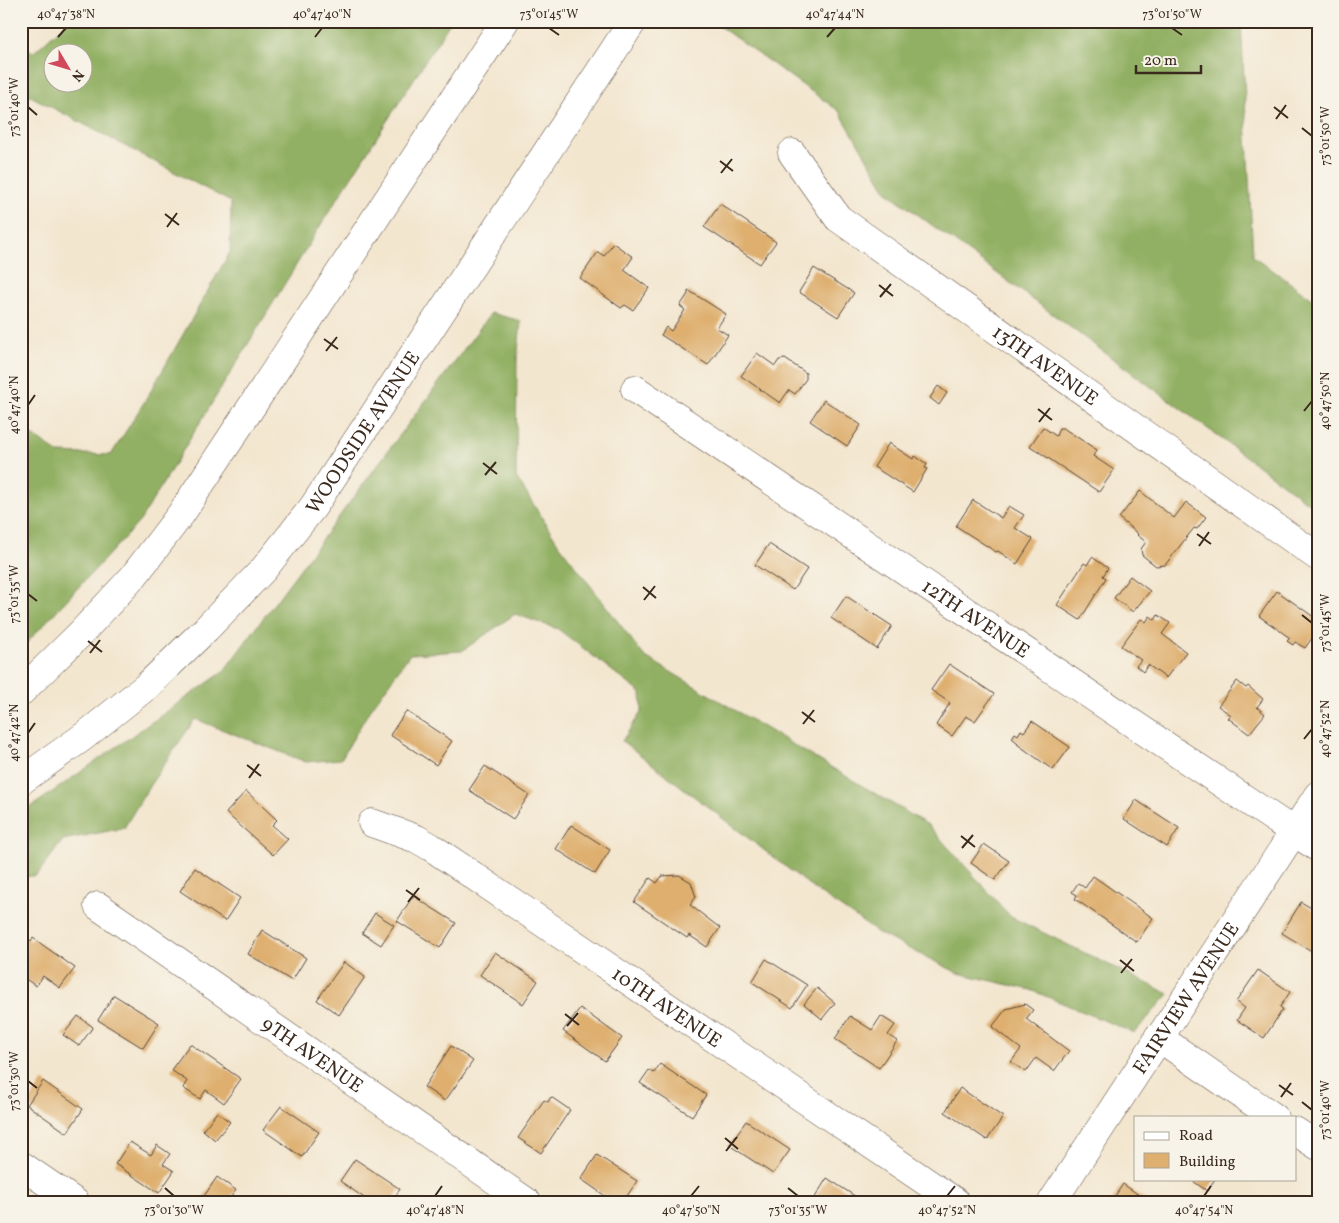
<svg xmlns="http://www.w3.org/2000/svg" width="1339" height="1223" font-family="Vollkorn,serif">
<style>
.forest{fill:#92b063;stroke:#666d40;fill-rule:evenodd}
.building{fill:#deaf6e}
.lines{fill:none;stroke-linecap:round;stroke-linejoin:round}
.minor-casing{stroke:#574639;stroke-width:29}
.major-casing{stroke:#574639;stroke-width:29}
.minor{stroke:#fff;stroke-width:28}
.major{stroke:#fff;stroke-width:28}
.ticks{fill:none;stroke:#3b2a1e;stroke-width:2}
.labels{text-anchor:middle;stroke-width:4;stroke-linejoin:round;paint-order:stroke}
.street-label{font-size:20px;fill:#3b2a1e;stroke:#f7f3e8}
.neatline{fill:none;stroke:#3b2a1e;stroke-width:2}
.ticks-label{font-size:12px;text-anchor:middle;fill:#3b2a1e}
</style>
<rect width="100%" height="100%" fill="#f7f3e8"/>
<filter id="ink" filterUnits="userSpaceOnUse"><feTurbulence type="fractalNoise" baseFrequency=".02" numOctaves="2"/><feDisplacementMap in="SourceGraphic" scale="10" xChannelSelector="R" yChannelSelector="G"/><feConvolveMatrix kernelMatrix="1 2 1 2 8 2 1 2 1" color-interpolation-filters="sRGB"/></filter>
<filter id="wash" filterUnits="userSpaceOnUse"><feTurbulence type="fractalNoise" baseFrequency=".0096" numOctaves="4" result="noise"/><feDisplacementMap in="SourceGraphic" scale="20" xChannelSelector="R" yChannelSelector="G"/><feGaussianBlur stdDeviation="1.12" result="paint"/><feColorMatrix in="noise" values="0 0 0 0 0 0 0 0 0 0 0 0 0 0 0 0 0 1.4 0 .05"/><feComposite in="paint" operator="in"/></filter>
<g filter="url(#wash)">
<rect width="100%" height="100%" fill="#f3e6cf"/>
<path class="forest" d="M65 21H451L320 226 140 521 21 649V427L58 453 111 455 148 396 230 252 231 202 21 91V47L34 52 66 23ZM52 52H82V82H52Z
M712 21H1241L1253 256 1318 303V510L887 192 839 111Z
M491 313 521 321 517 360 516 477 558 543 644 656 928 825 1011 917 1169 994 1134 1033 1031 990 958 973 880 934 821 894 622 741 642 711 641 693 558 629 515 614 462 651 410 654 368 713 341 759 306 762 195 719 150 785 124 828 63 840 37 875 21 878V814L223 672Z"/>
<g id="blocks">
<path class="building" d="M720 204 776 242 760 264 704 227Z
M613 243 633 257 624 270 649 288 633 310 625 305 621 308 580 278 598 252 604 256Z
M814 268 854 293 838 317 799 292Z
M688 290 726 314 717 328 728 335 708 365 661 335 666 327 671 331 685 310 680 306 688 294Z
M757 353 775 366 779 360 785 359 806 373V379L795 394 789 390 780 403 741 376Z
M938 386 947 393 939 405 930 398Z
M824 400 861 425 847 446 810 421Z
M1043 427 1056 436 1059 428H1063L1097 450 1093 456 1114 470 1099 492 1030 446Z
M889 443 913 459 915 456 927 464 925 468 927 469 913 492 874 467Z
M1140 491 1174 518 1186 502 1206 517 1197 529 1194 528 1165 565 1156 566 1142 555 1141 549 1146 542 1137 535 1138 534 1119 518Z
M973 500 1001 518 1009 506 1024 515 1015 528 1033 539 1017 564 998 551 996 552 956 526Z
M769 544 807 569 793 590 755 565Z
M1092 557 1108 568 1103 576 1106 578 1080 620 1057 605 1084 563 1087 565Z
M1130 576 1150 591 1133 612 1114 598Z
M1277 591 1318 620V642L1312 638 1305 648 1295 642 1293 645 1287 641 1290 638 1259 616Z
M846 596 892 626 877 649 831 618Z
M1158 615 1170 623 1162 634 1186 652 1166 678 1148 665 1143 672 1136 666 1141 660 1121 646 1141 619 1146 622 1150 616 1155 620Z
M949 664 994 694 975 721 966 716 952 736 936 725 950 703 931 690Z
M1237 681 1246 688 1248 686 1263 699 1257 707 1265 714 1249 734 1228 718 1231 715 1218 706Z
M406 711 452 741 436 765 390 735Z
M1032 721 1070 747 1053 770 1017 744 1018 743 1012 738 1015 733 1018 735 1021 730 1024 732Z
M485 766 529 795 513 819 469 790Z
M246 791 277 820 272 825 288 839 273 855 226 813Z
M1136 800 1179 828 1167 847 1124 819Z
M571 825 610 850 595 874 556 849Z
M984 844 1009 861 995 880 971 863Z
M195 868 240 898 225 921 180 891Z
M679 875 691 882 696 897 690 905 720 928 707 947 689 935 687 938 634 902 650 878 657 883 662 876Z
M1093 876 1153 918 1137 942 1075 899 1077 895 1072 892 1078 883 1085 888Z
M413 896 456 923 440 948 397 921Z
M1301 902 1318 912V955L1282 933Z
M375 913 394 925 381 945 362 933Z
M262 930 306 958 292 981 248 954Z
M21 935 31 941 33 938 75 968 60 988 43 976 36 986 21 976 26 969 21 965Z
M495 952 538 981 523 1004 480 975Z
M766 959 807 985 792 1008 752 982Z
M344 962 365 977 339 1015 317 1000Z
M1258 970 1290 992 1280 1007 1283 1009 1264 1038 1237 1020 1245 1008 1236 1002Z
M817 988 835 1003 822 1019 804 1004Z
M114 995 159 1023 143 1048 98 1020Z
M1025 1004 1033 1010 1026 1019 1069 1051 1054 1071 1036 1058 1026 1072 1011 1062 1021 1049 992 1027 1006 1009Z
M580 1008 622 1038 605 1061 563 1031Z
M78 1016 93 1027 79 1046 63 1035Z
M850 1016 872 1030 881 1016 895 1025 888 1035 897 1041 879 1068 835 1039Z
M190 1044 241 1079 224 1103 206 1090 200 1099 183 1088 187 1081 171 1070Z
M451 1046 473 1061 445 1101 424 1087Z
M660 1064 706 1095 692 1116 640 1083 649 1070 654 1073Z
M43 1081 83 1109 67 1133 27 1105Z
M960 1088 1003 1117 987 1140 945 1112Z
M551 1097 570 1110 541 1153 518 1138 544 1100 548 1102Z
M281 1106 319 1132 302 1157 263 1130Z
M217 1112 230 1122 215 1140 203 1130Z
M746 1121 790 1150 773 1174 729 1145Z
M130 1142 151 1155 157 1145 170 1154 163 1164 174 1171 159 1193 115 1164Z
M597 1155 637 1181 623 1202H614L581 1179Z
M355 1159 400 1189 391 1202H370L340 1181Z
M217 1177 236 1190 227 1202H200Z
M827 1178 864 1202H819L814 1199Z
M1190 1179H1215L1207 1191Z
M1123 1184 1146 1200 1144 1202H1111Z"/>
</g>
</g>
<g filter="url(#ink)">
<use href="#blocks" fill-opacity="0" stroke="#574639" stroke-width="1"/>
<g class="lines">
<defs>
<g id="minor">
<path id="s1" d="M792 153 838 218 1318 557"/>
<path id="s2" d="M635 389 1318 848"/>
<path id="s3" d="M372 823 417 839 431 847 956 1202"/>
<path id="s4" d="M98 906 527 1202"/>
<path d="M1158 1037 1274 1117"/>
<path d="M1295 1131 1318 1146"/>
<path d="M21 1165 75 1202"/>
<path id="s5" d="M1052 1202 1318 795"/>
</g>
<g id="major">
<path d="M21 692 80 634 133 577 181 514 505 21"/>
<path id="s6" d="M21 781 83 737 147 686 206 629 263 570 313 507 633 21"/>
</g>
</defs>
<use href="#minor" class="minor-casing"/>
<use href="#major" class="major-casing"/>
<use href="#minor" class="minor"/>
<use href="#major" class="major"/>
</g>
</g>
<path class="ticks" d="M549 28 559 35M1172 28 1182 35M58 37 66 28M315 37 322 28M827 37 835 28M28 107 37 115M1274 107 1288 118M1276 119 1286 105M1302 128 1312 136M720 161 733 171M721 173 732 159M165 214 179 225M167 227 177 213M879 285 893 296M880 297 891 284M324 339 338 349M326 351 337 337M28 405 35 395M1038 409 1052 420M1304 411 1312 401M1039 422 1050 408M483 463 497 474M485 475 496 462M1197 534 1211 544M1199 546 1209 532M643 587 656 598M28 594 37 601M644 600 655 586M1302 615 1312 623M88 641 102 652M90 653 100 640M802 712 815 722M803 724 814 710M28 733 35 723M1304 739 1312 729M247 765 261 776M249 778 259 764M961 836 975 847M962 848 973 835M406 890 420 900M408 902 419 888M1120 960 1134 971M1121 973 1132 959M565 1014 579 1025M567 1026 578 1013M28 1081 37 1088M1279 1085 1293 1095M1281 1097 1291 1083M1302 1102 1312 1110M725 1138 738 1149M726 1151 737 1137M165 1188 174 1196M788 1188 798 1196M435 1196 442 1186M691 1196 699 1186M947 1196 955 1186M1204 1196 1211 1186"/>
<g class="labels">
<g class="street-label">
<text dy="7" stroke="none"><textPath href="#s1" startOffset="334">13TH AVENUE</textPath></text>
<text dy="7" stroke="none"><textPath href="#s6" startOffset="492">WOODSIDE AVENUE</textPath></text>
<text dy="7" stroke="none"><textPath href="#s2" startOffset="411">12TH AVENUE</textPath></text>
<text dy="7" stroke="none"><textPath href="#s5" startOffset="244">FAIRVIEW AVENUE</textPath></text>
<text dy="7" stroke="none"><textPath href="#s3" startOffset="349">10TH AVENUE</textPath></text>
<text dy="7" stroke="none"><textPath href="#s4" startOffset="261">9TH AVENUE</textPath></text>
</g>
</g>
<rect width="1339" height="1223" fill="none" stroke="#f7f3e8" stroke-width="55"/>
<rect x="1134" y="1116" width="162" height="65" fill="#f7f3e8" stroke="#aca397"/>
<rect x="1144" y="1132" width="25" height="8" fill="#ffffff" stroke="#aca397"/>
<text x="1179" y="1140" font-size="15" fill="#3b2a1e">Road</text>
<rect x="1144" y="1153" width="25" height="15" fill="#deaf6e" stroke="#aca397"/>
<text x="1179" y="1166" font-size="15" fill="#3b2a1e">Building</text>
<g transform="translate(68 68) rotate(128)"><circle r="24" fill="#f7f3e8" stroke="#aca397"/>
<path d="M0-4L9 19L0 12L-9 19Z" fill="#d1495b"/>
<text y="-8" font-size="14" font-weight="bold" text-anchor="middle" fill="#3b2a1e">N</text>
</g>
<path d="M1136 65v8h65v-8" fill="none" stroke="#3b2a1e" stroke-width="2.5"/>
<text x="1144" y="65" font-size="15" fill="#3b2a1e" stroke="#f7f3e8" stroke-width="4" paint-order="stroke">20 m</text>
<rect x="28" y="28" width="1284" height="1168" class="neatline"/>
<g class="ticks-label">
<text x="66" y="18">40°47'38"N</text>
<text x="322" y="18">40°47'40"N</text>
<text x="549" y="18">73°01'45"W</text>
<text x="835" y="18">40°47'44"N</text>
<text x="1172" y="18">73°01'50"W</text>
<text transform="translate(14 107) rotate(-90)" y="4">73°01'40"W</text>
<text transform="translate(1325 136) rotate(-90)" y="4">73°01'50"W</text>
<text transform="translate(1325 401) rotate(-90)" y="4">40°47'50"N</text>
<text transform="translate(14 405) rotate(-90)" y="4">40°47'40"N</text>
<text transform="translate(14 594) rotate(-90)" y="4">73°01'35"W</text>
<text transform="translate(1325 623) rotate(-90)" y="4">73°01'45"W</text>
<text transform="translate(1325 729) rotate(-90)" y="4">40°47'52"N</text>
<text transform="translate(14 733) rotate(-90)" y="4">40°47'42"N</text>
<text transform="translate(14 1081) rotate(-90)" y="4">73°01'30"W</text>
<text transform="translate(1325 1110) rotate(-90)" y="4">73°01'40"W</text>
<text x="174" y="1214">73°01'30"W</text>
<text x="435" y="1214">40°47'48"N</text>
<text x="691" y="1214">40°47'50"N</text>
<text x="798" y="1214">73°01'35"W</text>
<text x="947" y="1214">40°47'52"N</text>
<text x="1204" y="1214">40°47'54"N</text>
</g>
</svg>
